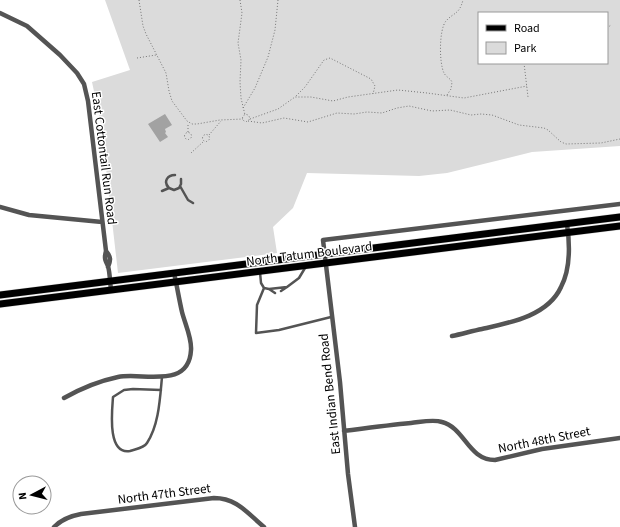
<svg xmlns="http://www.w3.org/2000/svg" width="620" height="527" font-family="'Source Sans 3',sans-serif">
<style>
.green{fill:#dbdbdb;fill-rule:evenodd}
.water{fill:#a2a2a2}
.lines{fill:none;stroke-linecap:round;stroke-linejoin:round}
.primary-casing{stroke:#dbdbdb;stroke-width:8}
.path{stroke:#767676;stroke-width:1;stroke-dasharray:1 2;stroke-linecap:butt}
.lane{stroke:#545454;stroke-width:2.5}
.street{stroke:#545454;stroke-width:4.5}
.primary{stroke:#000;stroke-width:7}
.labels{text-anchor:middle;stroke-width:3;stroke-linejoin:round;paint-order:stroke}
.street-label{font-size:13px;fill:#000;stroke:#fff}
</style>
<rect width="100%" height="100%" fill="#fff"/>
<path class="green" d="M105 0H620V146L532 152 447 173 419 176 307 173 293 208 273 227 277 253 118 273 101 124 92 82 130 70ZM479 13H607V63H479Z"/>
<path class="water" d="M165 114 172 125 165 129 166 132 165 133 168 137 160 142 148 124Z"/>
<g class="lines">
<defs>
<path id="primary" d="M0 295 620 217
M0 304 620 226"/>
</defs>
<use href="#primary" class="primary-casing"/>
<path class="path" d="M139 0 143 26 146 34 166 73 169 91 172 101 187 121 192 124H197L220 120 243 119
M240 0 242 13 238 43 241 60 240 82 241 98 245 115
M607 28 611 25
M137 58 156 55
M524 63 528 97
M447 95 451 89 452 82C450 78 446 77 444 73 439 63 439 29 446 21 454 12 459 15 463 0
M296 96 305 87 324 60 330 58 371 79 375 86 373 94
M243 108 255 88 268 57 275 30 278 0
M242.5 118a3.5 3.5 0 1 1 7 0a3.5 3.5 0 1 1-7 0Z
M250 119 278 109 295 97H311L333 101 348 97 398 90 427 93 464 98 527 86
M248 121 262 123 284 118 308 122 337 113 354 114 367 112 382 113 397 108 409 106 432 111 450 110 471 115 481 114 492 115 519 125 544 128 548 130 561 142 566 144 601 143 620 139
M188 132V123
M184.5 136a3.5 3.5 0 1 1 7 0a3.5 3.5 0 1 1-7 0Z
M202.5 138a3.5 3.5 0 1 1 7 0a3.5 3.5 0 1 1-7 0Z
M209 135 221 121
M191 153 203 142"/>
<path class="lane" d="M175 175C167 175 163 182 169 188L174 190 179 188 181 184V179
M180 186 188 200 193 203
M162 191 169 188
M260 272 261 283 264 288 269 289 287 287 299 278 305 268
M264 288 257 305 256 333 279 330 331 317
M269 289 275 293
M281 291 287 287
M161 390 133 389 124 390 113 397C112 411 107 455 130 451 136 449 144 448 147 443 159 425 160 398 162 377"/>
<path class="street" d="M0 13 27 26 60 55 77 73 84 84 88 101 106 251C104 258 105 260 108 266 110 273 110 283 111 290
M0 207 29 215 102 222
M106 251C111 257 111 260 108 267
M452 336C462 334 472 331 482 329 509 323 548 316 561 287 571 268 570 245 567 224
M64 398C80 389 99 381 118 377 142 372 189 390 191 350 192 338 185 324 182 312 179 299 177 286 174 273
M344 431C367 428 389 425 411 423 421 422 433 419 442 422 465 428 468 460 495 460L542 449 620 438
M54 527C62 519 70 516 81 514L214 498C237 498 247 513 264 527
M355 527 348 474 340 382 323 240 620 204"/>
<use href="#primary" class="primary"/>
</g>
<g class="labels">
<g class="street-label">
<text transform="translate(105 158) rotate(83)" y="5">East Cottontail Run Road</text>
<text transform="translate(309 253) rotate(-7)" y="5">North Tatum Boulevard</text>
<text transform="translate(329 394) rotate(-96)" y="5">East Indian Bend Road</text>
<text transform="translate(544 439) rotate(-11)" y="5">North 48th Street</text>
<text transform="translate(164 493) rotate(-7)" y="5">North 47th Street</text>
</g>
</g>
<rect x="478" y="12" width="130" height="52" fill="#ffffff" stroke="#999999"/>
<rect x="486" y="25" width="20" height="6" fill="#000000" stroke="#999999"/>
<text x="514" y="32" font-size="12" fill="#000000">Road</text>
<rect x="486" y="42" width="20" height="12" fill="#dbdbdb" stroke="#999999"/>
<text x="514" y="52" font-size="12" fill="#000000">Park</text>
<g transform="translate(32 495) rotate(263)"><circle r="19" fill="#ffffff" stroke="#999999"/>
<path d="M0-3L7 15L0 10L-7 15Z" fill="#000000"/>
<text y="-6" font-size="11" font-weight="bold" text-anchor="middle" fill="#000000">N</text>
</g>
</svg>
